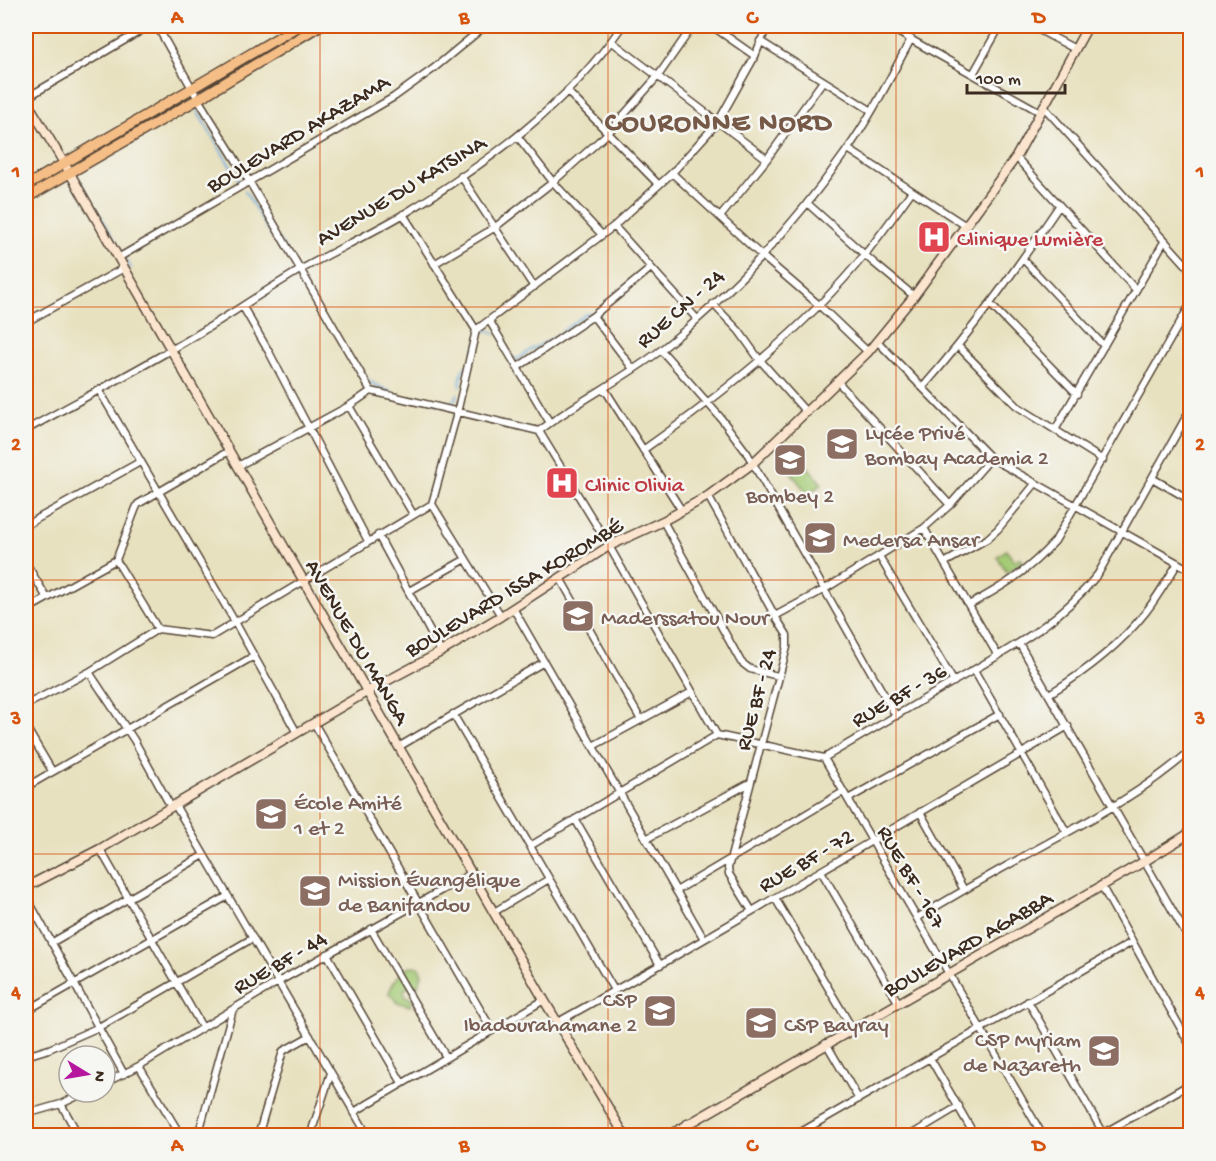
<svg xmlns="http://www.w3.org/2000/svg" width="1216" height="1161" font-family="'Gochi Hand',sans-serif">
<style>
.green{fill:#a4cb76;stroke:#707a4a;stroke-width:1.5}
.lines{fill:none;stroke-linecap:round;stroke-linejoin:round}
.stream{stroke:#6caade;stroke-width:2}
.street-casing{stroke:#554536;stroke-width:9}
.secondary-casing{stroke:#554536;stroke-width:11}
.primary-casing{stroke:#554536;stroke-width:12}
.street{stroke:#fff;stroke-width:6}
.secondary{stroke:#fbe5cf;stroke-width:8}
.primary{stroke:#f6be87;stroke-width:9}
.grid{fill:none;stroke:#d7540e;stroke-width:1.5;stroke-opacity:0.55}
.labels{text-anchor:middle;stroke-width:5;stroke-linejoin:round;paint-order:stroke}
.street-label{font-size:22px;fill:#3b2a1e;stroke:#f6f6f2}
.health-label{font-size:22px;fill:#be3a42;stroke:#f6f6f2;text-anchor:start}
.education-label{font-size:22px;fill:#785e54;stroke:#f6f6f2;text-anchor:start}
.district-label{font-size:28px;font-weight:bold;letter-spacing:1.5px;fill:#765947;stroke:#f6f6f2}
.neatline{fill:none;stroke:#d7540e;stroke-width:2}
.grid-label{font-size:20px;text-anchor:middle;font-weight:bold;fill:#d7540e}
</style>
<rect width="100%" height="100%" fill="#f6f6f2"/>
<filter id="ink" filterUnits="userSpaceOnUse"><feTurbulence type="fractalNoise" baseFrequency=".0167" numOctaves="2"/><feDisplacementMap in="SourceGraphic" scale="12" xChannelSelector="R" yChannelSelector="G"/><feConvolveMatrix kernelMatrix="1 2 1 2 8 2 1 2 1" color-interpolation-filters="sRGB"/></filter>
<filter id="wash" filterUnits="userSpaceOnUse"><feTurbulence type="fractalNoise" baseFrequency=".008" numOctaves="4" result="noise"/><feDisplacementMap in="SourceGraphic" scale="24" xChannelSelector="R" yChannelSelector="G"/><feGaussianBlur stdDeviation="1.35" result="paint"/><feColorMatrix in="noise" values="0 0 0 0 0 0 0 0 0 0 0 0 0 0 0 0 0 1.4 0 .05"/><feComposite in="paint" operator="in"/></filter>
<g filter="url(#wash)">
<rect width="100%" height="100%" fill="#e8e1bf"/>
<path class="green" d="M804 462 822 484 808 494 791 473Z
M1006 550 1014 561 1020 557 1023 561 1007 572 997 557Z
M412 966 419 967 422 975 418 986 415 985 404 989 405 996 412 999 410 1006 397 1002 389 993C392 982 402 970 412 966Z"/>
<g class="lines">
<path class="stream" d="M194 106 240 182
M76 174 121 251
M245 191 272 237 279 240 286 251
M125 259 131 268
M604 304 614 293
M474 351 481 332 488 330 495 334
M513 358 518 359 532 349 549 341 586 314 592 313
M366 378 372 383 392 393
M460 386 462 371 466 366
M435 404 453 402 458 394"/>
</g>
</g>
<g filter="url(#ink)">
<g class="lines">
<defs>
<path id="street" d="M157 26 198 99 249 181 371 391
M712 26 755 56
M887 26 1040 112
M1032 26 1075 49
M611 41 767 159
M760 41 872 111
M973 74 1000 26
M567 91 659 185
M26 98 149 26
M1043 106 1190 269
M518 137 553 182 602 235
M848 149 966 226
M1016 157 1136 290
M672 173 762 256 819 305 868 352
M461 176 534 287
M807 203 874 263 914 296
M403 214 476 330
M720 217 767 159 823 81
M614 226 697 319
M118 258 394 97 433 69 485 26
M1023 259 1104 346
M434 264 494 228 553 182 608 133 658 76 693 26
M713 304 739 331 759 359 807 413
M991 305 1077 394
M243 307 269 352 368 541
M593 316 633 369
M489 320 550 423
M26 322 124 268
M476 330 614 226 672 173 718 122 755 56 767 26
M877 341 991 458 1190 570
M959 347 1017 406 1103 460
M661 350 720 417 747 453 896 716
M518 367 593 316 651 268
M838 382 950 505
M923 387C973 330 1016 269 1059 206
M604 388 682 511
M99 390 235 622 297 733
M371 391 539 431C578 401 622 380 661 350 732 294 795 224 847 150 872 115 891 76 911 39
M349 406 413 514
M26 430C73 404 122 378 169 351 214 326 256 296 300 270 334 251 370 234 404 214 486 164 567 106 622 26
M1055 430 1165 240
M539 431 609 546 717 735
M643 450C722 394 804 330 866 253 882 233 897 212 912 191
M229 451 138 504 136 508 116 560 158 629 212 636 432 504
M238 466 349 406 371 391
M1152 478 1190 500
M708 496 775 616
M432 504 457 413 476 330
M432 504 501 616
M663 521 741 662 750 669 778 676
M26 525 140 462
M924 528 998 656
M378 535 441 652
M879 556 954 682
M26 563 47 598
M944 563 987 539 998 529 1035 484
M560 578 641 720
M409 591 466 559
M969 605C1004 586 1028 571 1055 541L1190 305
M513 608 704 939
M26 610 116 560
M1019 643 1190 941
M974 670 1067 833
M89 672 134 740 171 807
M1049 694C1085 672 1119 646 1145 613 1157 598 1167 580 1178 563
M26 705 89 672 158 629
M453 714 614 990
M314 723 492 1030
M26 727 52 771
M400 746 544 662
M593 746 692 692
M824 758 1043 1136
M26 787 254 656
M848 799 1000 714
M175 805 368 1136
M920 812 964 890
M575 819 660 965
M646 839 750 783
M530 846 717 735 824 758C866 733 909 708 951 683 1006 651 1058 625 1098 574L1190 410
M100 849 202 1027
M821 871 898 1002
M1101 885 1190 1045
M676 891 843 792
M26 896 124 1074
M775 898 852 1028
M752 911 729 874 728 868 787 647V635L775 616 825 589 924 528 950 505 991 458
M494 912 549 879
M917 918C960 892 1004 867 1048 843 1098 816 1147 789 1190 751
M371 929 446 1057
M51 943 204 855
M327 954 402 1083
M1028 1001 1105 1136
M26 1011 228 896
M558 1022 660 965 1068 726
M826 1043 858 1098
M26 1056 49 1049 99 1027 253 938
M930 1058 975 1136
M139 1066 181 1136
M105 1083 139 1066 278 982 472 873
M61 1104 79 1136
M354 1112 544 1000
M26 1114 61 1104 86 1092
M687 1123 694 1136
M1104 1133 1190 1084
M198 1136 233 1009
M258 1136 283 1051 310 1036
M312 1136 313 1127 331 1073
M794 1136 1132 942
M909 1136 959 1106"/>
<path id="secondary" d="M26 100 64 163 544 1000 625 1136
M26 887 100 849 368 691 441 652 501 616 609 546 663 521 708 496 753 463 868 352 914 296 1016 157 1088 26
M668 1136 1145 861 1190 833"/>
<path id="primary" d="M26 186 298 26
M26 198 198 99 319 26"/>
</defs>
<use href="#street" class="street-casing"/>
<use href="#secondary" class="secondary-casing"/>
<use href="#primary" class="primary-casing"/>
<use href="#street" class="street"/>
<use href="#secondary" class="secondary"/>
<use href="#primary" class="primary"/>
</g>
</g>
<path class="grid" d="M320 26V1136M608 26V1136M896 26V1136M26 307H1190M26 580H1190M26 854H1190"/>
<defs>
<symbol id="hospital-square" viewBox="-11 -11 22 22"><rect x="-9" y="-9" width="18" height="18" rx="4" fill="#e0444e" stroke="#f6f6f2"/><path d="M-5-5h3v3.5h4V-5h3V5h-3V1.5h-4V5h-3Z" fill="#fff"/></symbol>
<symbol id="school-square" viewBox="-11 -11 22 22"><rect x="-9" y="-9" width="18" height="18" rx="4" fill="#8d6e63" stroke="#f6f6f2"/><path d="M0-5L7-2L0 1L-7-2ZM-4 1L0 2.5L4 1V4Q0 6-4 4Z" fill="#fff"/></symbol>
</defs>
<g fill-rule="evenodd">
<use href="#hospital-square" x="915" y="218" width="38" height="38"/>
<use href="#school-square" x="823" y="425" width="38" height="38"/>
<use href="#school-square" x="771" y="441" width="38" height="38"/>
<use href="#hospital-square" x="543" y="464" width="38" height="38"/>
<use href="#school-square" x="801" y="519" width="38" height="38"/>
<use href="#school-square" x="559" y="597" width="38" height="38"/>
<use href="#school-square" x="252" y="795" width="38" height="38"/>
<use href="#school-square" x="296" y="872" width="38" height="38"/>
<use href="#school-square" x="641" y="992" width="38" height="38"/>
<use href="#school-square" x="742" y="1004" width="38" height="38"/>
<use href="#school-square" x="1085" y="1032" width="38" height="38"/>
</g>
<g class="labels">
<g class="street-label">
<text transform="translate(297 132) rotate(-31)" y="8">BOULEVARD AKAZAMA</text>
<text transform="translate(400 189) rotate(-31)" y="8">AVENUE DU KATSINA</text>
<text transform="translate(679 307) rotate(-41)" y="8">RUE CN - 24</text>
<text transform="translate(513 586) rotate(-31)" y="8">BOULEVARD ISSA KOROMBÉ</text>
<text transform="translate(359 641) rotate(60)" y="8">AVENUE DU MANGA</text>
<text transform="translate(898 694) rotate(-30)" y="8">RUE BF - 36</text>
<text transform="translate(754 699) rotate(-75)" y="8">RUE BF - 24</text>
<text transform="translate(805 859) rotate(-30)" y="8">RUE BF - 72</text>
<text transform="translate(913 876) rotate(60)" y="8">RUE BF - 167</text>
<text transform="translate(967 942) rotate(-30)" y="8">BOULEVARD AGABBA</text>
<text transform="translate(279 961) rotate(-30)" y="8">RUE BF - 44</text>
</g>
<g class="health-label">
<text x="957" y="245">Clinique Lumière</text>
<text x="585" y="491">Clinic Olivia</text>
</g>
<g class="education-label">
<text x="865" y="439">Lycée Privé<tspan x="865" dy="25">Bombay Academia 2</tspan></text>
<text x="790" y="502" text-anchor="middle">Bombey 2</text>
<text x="843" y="546">Medersa Ansar</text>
<text x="601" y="624">Maderssatou Nour</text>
<text x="294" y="809">École Amité<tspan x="294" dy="25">1 et 2</tspan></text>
<text x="338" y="886">Mission Évangélique<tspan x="338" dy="25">de Banifandou</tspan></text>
<text x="637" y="1006" text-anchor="end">CSP<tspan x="637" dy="25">Ibadourahamane 2</tspan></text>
<text x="784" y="1031">CSP Bayray</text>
<text x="1081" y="1046" text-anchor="end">CSP Myriam<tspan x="1081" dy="25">de Nazareth</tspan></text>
</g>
<g class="district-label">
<text x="719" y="130">COURONNE NORD</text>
</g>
</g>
<rect width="1216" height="1161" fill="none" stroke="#f6f6f2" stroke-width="66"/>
<g transform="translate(87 1074) rotate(101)"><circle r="28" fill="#f6f6f2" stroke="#aba49d" stroke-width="1.5"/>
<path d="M0-4.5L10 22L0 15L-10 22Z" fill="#b5179e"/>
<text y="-9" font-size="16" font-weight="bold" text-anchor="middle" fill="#3b2a1e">N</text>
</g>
<path d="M967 84v9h98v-9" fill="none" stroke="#3b2a1e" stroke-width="3"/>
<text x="976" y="84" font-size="18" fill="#3b2a1e" stroke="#f6f6f2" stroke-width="4.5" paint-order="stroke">100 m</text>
<rect x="33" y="33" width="1150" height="1095" class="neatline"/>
<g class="grid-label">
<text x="177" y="23">A</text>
<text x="464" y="23">B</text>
<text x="752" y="23">C</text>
<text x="1039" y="23">D</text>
<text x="16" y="177">1</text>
<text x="1200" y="177">1</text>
<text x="16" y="450">2</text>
<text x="1200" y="450">2</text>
<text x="16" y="724">3</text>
<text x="1200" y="724">3</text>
<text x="16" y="998">4</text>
<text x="1200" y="998">4</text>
<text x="177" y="1151">A</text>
<text x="464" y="1151">B</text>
<text x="752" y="1151">C</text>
<text x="1039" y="1151">D</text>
</g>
</svg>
